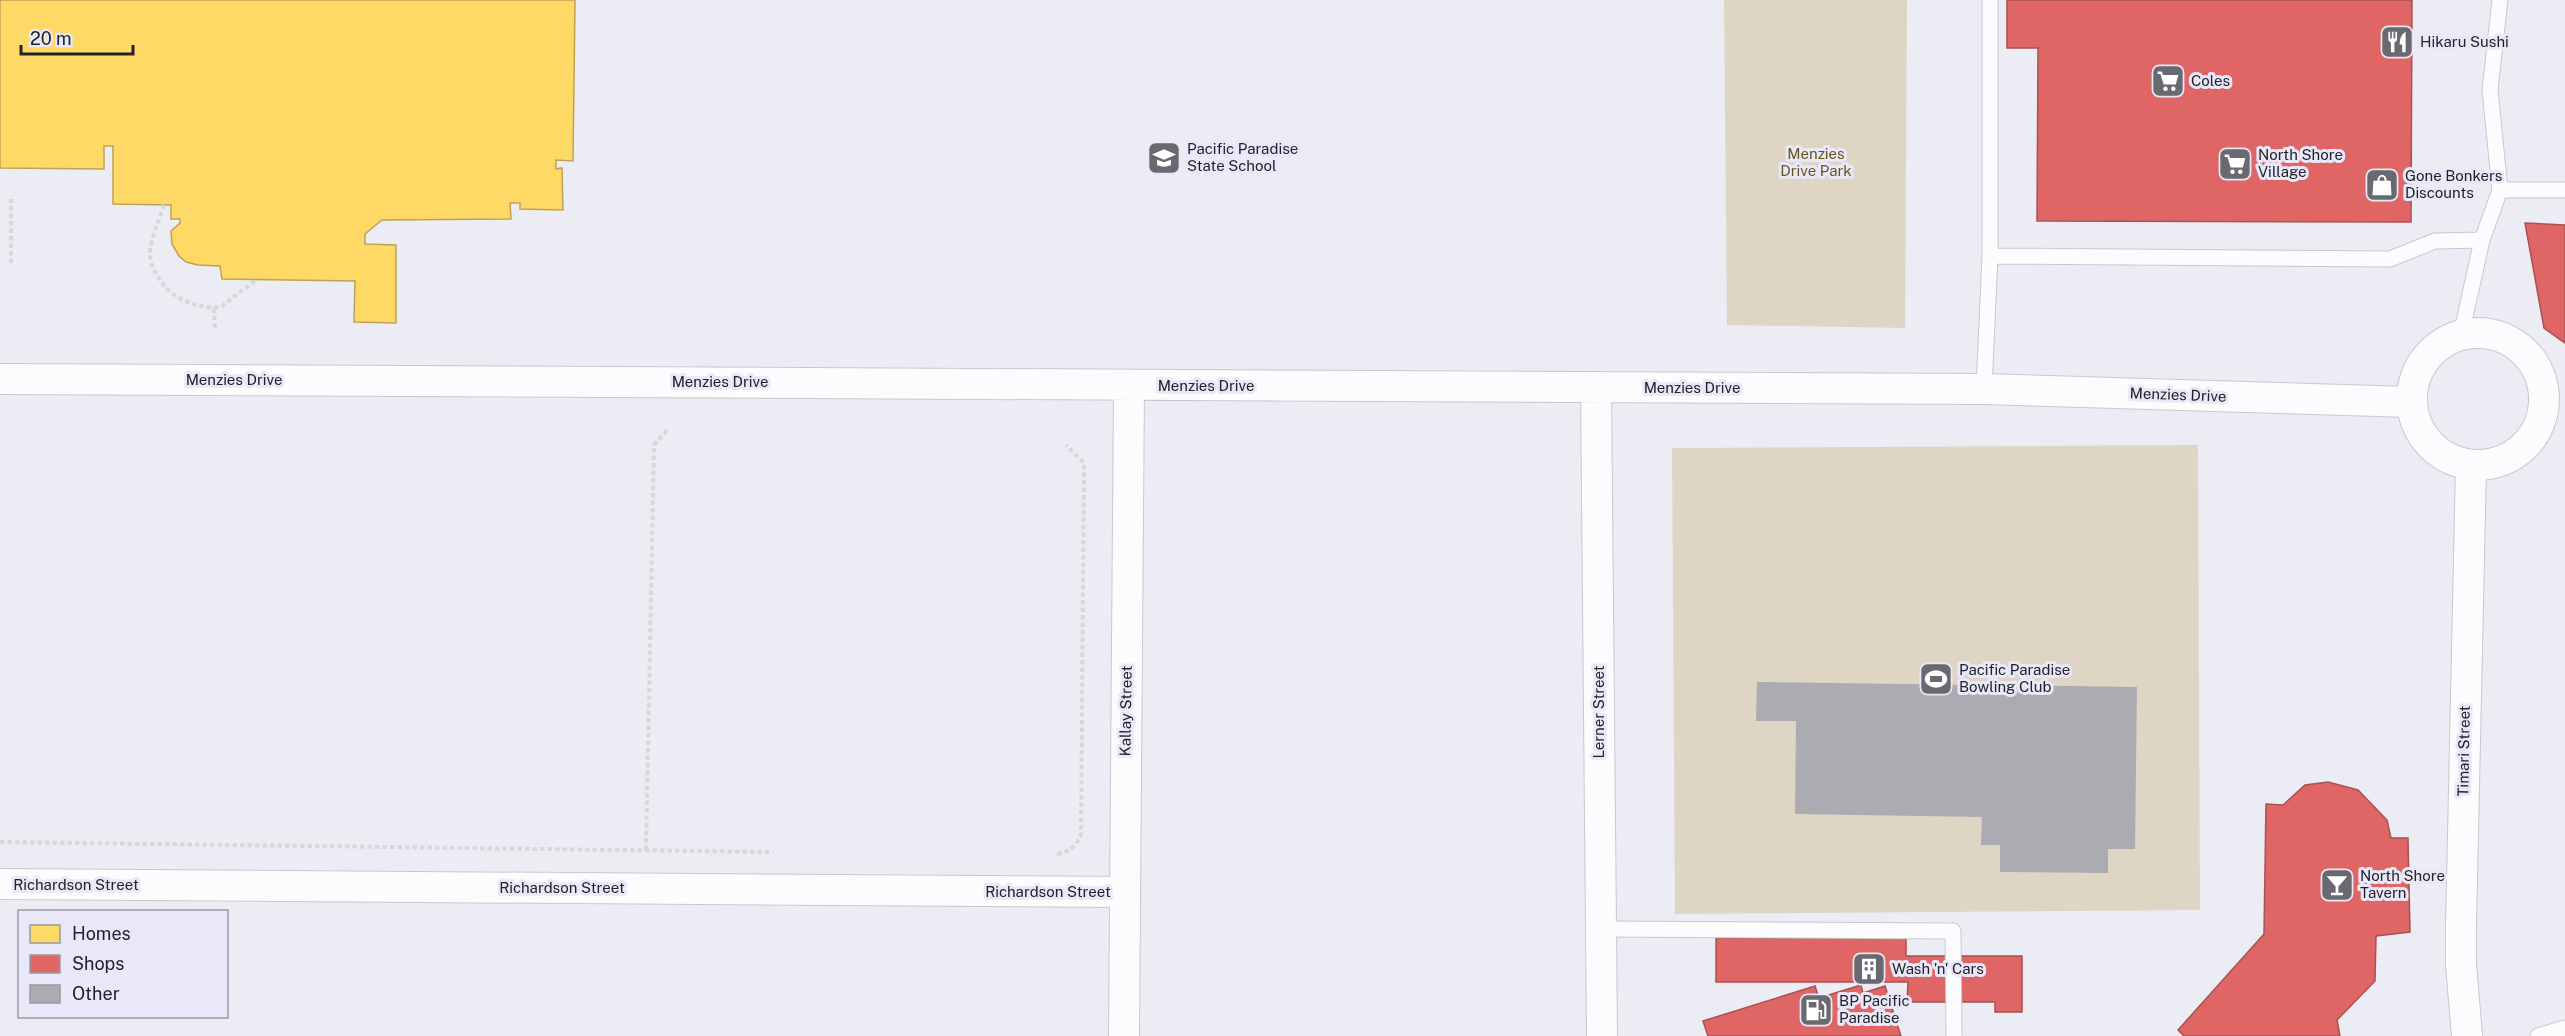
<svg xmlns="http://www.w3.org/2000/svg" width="2565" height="1036" font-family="'Public Sans',sans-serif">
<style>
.green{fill:#ded5c4}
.homes{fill:#ffd966;stroke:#bda253;stroke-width:1.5}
.shops{fill:#e06666;stroke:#a75253;stroke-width:1.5}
.building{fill:#ababb2}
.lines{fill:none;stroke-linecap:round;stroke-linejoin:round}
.service-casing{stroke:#c8c8cf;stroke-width:17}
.minor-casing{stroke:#c8c8cf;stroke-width:32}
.path{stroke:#d8d8db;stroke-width:4;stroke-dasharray:4.5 3;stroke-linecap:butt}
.service{stroke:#fcfcfe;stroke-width:15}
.minor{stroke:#fcfcfe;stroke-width:30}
.labels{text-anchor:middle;stroke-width:6;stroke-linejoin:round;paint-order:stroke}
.poi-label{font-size:15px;fill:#222228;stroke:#e8e8f9;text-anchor:start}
.park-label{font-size:15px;fill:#68551e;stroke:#e8e8f9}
.street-label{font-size:15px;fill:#222228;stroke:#e8e8f9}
</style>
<rect width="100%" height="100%" fill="#ececf5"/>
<path class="green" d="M1724 0H1907L1905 328 1727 325Z
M2198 445 2200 910 1675 914 1672 448Z"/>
<path class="homes" d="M0 0H575L573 161 556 160V169L562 168 563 210 520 209V203H510L511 219 382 220 365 234V244L396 245V323L354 322 355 281 222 279 220 266 198 265 186 262 179 256 172 244 171 231 180 223V219H171V205L113 204V146H104V169L0 168Z"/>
<path class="shops" d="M2007 0H2412L2411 222 2037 221 2038 48H2007Z
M2525 223 2565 225V343L2544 328Z
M2328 782 2358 790 2387 820 2391 838H2408L2410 932 2376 936 2375 981 2337 1020 2340 1036H2184L2178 1030 2264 934 2266 804 2283 805 2305 785Z
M1716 938H1906V956H2022V1012H1995V1002H1907L1908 982H1716Z
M1861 985 1863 993 1885 986 1901 1036H1708L1703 1021 1815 986 1819 998Z"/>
<path class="building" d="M1757 682 2137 687 2135 849H2108V873L2000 872V845H1981L1982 817 1795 814 1796 721H1756Z"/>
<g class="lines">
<defs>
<path id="service" d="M2500 190H2565
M1990 256 2390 259 2435 241 2482 240
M2461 335 2482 240 2500 190 2490 90 2500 0
M1984 389 1990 256V0
M1601 929 1953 931 1954 1036
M2538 1036 2565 1028"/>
<path id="minor" d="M2412 399a66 66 0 1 1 132 0a66 66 0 1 1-132 0Z
M0 379 1984 389 2411 402
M1596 387 1602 1036
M0 884 1124 892
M1124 1036 1129 386
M2467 1036 2461 964V926L2471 466"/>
</defs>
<use href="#service" class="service-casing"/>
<use href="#minor" class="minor-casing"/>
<path class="path" d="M164 205C159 220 150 240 150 255 150 262 153 268 156 273 169 297 188 305 214 308L215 330
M11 263V199
M214 308 222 306 256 280
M0 842 773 852
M646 850 654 445 667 430
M1057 854C1069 852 1077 846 1081 834L1084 463 1066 445"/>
<use href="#service" class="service"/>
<use href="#minor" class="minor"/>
</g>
<defs>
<symbol id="restaurant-square" viewBox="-11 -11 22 22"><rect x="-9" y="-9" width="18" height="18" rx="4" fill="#696970" stroke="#e8e8f9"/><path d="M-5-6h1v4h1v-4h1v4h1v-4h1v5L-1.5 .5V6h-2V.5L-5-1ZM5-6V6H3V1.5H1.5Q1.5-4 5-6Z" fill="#fff"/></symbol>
<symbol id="supermarket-square" viewBox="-11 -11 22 22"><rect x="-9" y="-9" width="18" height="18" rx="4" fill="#696970" stroke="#e8e8f9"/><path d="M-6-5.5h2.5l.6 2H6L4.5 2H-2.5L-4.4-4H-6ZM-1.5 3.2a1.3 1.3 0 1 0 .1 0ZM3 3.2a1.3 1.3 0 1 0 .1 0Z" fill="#fff"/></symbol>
<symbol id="school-square" viewBox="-11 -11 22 22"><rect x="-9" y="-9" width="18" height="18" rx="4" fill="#696970" stroke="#e8e8f9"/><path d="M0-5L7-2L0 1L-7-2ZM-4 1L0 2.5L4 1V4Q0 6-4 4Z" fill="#fff"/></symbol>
<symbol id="shop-square" viewBox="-11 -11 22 22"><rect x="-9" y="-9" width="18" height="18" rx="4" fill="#696970" stroke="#e8e8f9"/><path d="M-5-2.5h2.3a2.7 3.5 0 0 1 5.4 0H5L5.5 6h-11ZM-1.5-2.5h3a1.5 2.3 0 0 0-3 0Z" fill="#fff"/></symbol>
<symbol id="stadium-square" viewBox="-11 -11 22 22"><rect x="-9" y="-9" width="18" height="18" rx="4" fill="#696970" stroke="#e8e8f9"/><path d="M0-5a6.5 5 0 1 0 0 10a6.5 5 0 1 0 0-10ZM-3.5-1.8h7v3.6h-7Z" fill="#fff"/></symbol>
<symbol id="bar-square" viewBox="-11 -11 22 22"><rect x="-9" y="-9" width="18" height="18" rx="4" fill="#696970" stroke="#e8e8f9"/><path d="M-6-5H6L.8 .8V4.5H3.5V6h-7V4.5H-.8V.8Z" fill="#fff"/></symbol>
<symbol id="building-square" viewBox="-11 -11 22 22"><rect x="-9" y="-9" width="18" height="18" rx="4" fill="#696970" stroke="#e8e8f9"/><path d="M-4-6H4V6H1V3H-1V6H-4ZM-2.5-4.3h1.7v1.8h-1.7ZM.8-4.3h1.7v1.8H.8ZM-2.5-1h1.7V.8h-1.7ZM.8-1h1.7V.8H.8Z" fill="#fff"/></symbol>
<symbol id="fuel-square" viewBox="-11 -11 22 22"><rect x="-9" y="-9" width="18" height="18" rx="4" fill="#696970" stroke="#e8e8f9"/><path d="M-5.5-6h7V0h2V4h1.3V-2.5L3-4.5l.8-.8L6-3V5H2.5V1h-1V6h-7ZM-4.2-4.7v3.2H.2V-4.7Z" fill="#fff"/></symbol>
</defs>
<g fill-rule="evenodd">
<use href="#restaurant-square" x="2378" y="23" width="38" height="38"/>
<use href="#supermarket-square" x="2149" y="62" width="38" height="38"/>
<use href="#school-square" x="1145" y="139" width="38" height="38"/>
<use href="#supermarket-square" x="2216" y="145" width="38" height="38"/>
<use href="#shop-square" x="2363" y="166" width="38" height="38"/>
<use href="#stadium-square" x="1917" y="660" width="38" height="38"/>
<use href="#bar-square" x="2318" y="866" width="38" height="38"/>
<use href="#building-square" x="1850" y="950" width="38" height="38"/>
<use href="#fuel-square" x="1797" y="991" width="38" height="38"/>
</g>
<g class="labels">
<g class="poi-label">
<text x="2420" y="47">Hikaru Sushi</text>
<text x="2191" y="86">Coles</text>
<text x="1187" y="154">Pacific Paradise<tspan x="1187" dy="17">State School</tspan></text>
<text x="2258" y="160">North Shore<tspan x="2258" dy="17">Village</tspan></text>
<text x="2405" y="181">Gone Bonkers<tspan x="2405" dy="17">Discounts</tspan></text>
<text x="1959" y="675">Pacific Paradise<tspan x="1959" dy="17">Bowling Club</tspan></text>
<text x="2360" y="881">North Shore<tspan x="2360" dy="17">Tavern</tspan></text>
<text x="1892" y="974">Wash 'n' Cars</text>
<text x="1839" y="1006">BP Pacific<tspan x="1839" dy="17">Paradise</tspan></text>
</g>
<g class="park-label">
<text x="1816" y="159">Menzies<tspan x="1816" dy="17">Drive Park</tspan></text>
</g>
<g class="street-label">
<text x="234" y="385">Menzies Drive</text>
<text x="720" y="387">Menzies Drive</text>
<text x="1206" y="391">Menzies Drive</text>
<text x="1692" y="393">Menzies Drive</text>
<text transform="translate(2178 395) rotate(2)" y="5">Menzies Drive</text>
<text transform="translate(1126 711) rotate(-89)" y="5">Kallay Street</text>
<text transform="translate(1599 712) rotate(-90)" y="5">Lerner Street</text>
<text transform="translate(2464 751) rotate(-89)" y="5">Timari Street</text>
<text x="76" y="890">Richardson Street</text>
<text x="562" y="893">Richardson Street</text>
<text x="1048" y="897">Richardson Street</text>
</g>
</g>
<rect x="18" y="910" width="210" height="108" fill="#e8e8f9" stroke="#9999a5" stroke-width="1.5"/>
<rect x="30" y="925" width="30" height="18" fill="#ffd966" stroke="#9999a5" stroke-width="1.5"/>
<text x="72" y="940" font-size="18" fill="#222228">Homes</text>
<rect x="30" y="955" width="30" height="18" fill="#e06666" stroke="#9999a5" stroke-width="1.5"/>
<text x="72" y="970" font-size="18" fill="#222228">Shops</text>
<rect x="30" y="985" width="30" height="18" fill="#ababb2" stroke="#9999a5" stroke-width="1.5"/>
<text x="72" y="1000" font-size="18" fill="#222228">Other</text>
<path d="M21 45v9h112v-9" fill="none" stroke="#222228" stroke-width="3"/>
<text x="30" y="45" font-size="18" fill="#222228" stroke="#e8e8f9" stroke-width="4.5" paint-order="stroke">20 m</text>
</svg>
